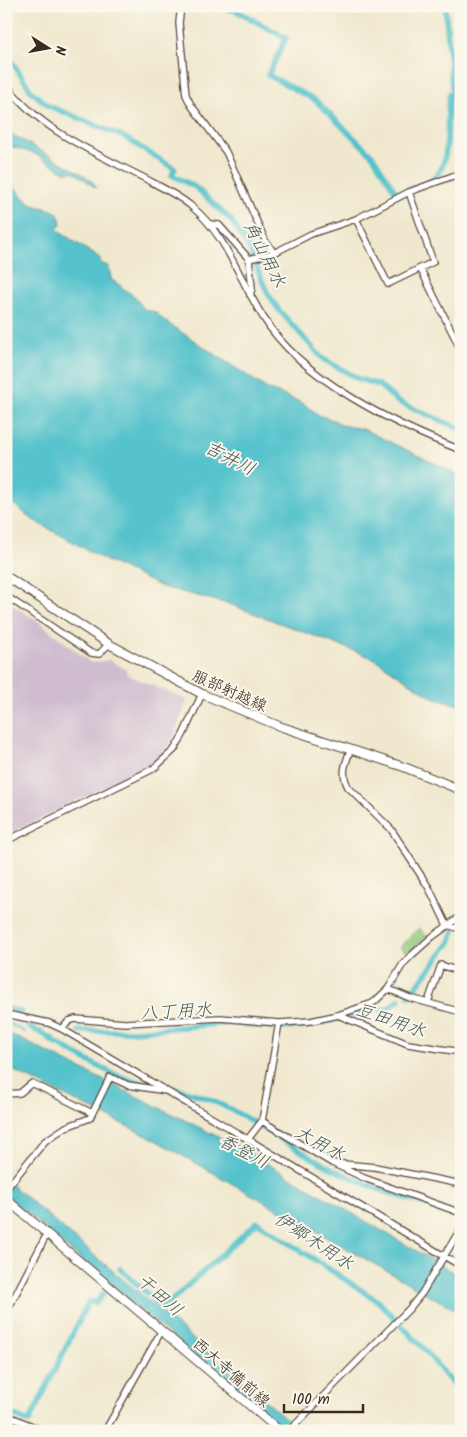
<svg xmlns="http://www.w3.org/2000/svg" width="467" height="1437" font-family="Kalam,'Klee One',sans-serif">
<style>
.industrial{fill:#cfbdcf}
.green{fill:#8ec97e;stroke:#647a4e}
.water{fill:#55c2cc;stroke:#487675}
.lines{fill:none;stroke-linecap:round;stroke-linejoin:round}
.stream{stroke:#55c2cc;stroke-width:2}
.canal{stroke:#55c2cc;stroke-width:5.5}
.minor-casing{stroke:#564638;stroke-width:8}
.major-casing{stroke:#564638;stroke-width:10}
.minor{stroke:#fff;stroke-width:5.5}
.major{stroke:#fff;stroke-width:8}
.labels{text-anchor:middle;stroke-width:4;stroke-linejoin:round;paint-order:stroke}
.street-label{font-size:16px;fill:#3b2a1e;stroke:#fbf7ec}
.water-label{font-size:18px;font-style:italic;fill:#435852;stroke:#fbf7ec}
</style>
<rect width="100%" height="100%" fill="#fbf7ec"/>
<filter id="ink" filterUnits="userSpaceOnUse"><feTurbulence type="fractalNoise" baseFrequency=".02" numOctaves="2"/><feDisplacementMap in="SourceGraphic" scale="10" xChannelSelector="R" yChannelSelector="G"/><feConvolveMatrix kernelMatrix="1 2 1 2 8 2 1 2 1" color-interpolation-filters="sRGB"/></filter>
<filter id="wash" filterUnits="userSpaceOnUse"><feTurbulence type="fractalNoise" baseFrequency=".0096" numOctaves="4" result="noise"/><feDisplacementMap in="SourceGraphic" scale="20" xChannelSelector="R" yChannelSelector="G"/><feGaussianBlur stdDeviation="1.12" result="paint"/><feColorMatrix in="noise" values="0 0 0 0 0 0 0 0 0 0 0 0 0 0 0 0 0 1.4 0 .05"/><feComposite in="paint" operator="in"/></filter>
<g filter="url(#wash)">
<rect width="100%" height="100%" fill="#f0e8ce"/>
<path class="industrial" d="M6 601 39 622 91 663 109 660 125 669 128 675 187 700 174 737 164 753 149 766 6 835Z"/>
<path class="green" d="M419 928 427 936 408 953 400 947Z"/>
<path class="water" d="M6 131 82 174 92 181 96 188 74 172H65L33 153 6 145Z
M6 176C13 184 20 195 28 202 41 212 60 203 61 225L57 229 60 232 98 257 102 264 109 266 111 279 135 297 144 309 155 312 166 322 266 388 302 403 321 416 336 421 341 425 363 429 461 476V706L430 696 373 658 229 604 162 587 105 560 33 520 6 498Z
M6 1032 239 1147 461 1277V1313L155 1140 6 1067Z
M6 1180 301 1431H283L6 1196Z"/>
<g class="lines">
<path class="stream" d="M10 1024 25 1032
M37 1030H42
M56 1047 58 1044"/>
<path class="canal" d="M221 6 230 10 233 9 286 38 268 75 315 100 373 156 397 194 413 188
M445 6 452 87 456 92
M6 53 32 92 49 106 124 137 175 169 172 175 195 187 231 220 249 248 267 292 278 309 323 359 359 379 379 385 398 402 461 429
M424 184C457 172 443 120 450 93L461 92
M458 924 461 923
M409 996 450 942 454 931
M6 1008 21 1012
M347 1017 378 1008 385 1010 400 999
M29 1027 53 1039
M281 1028 308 1026 341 1018
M79 1031H135L231 1023 274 1027
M48 1039C82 1056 110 1078 148 1084
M167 1087C228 1096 282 1145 337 1171 353 1178 369 1186 386 1192 411 1201 437 1206 461 1219
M6 1089 9 1090
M120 1269 162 1307 170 1302 257 1222 378 1301 423 1348 461 1394
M6 1412 29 1422 89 1301 96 1303 103 1294"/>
</g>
</g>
<g filter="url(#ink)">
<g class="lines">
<defs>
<path id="minor" d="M181 6 179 23 186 95 191 105 226 152 265 240 274 253
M6 84C40 131 96 153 146 179 161 187 178 195 191 206 226 234 239 279 263 317 301 379 393 424 461 450
M356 219 388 284 433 262 409 192
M211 224 219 225 249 259 252 288 250 295
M249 259 274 253 311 234 356 219 409 192 461 173
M420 268 460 348
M6 596 91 653 99 654 109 644
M350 751C345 764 341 774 348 787L391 829 429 888 447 925 461 929
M6 841 153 769 174 750 183 735 202 694
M388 989 410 998 461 1012
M428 1002 441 965 461 972
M6 1014 49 1023 62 1029 461 1266
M338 1015 408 1044 461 1052
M62 1029 69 1021 75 1019 125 1023 220 1018 279 1023 311 1021 338 1015 373 1003 388 989 403 964 413 954 432 937 461 916
M6 1094 20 1093 32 1083 92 1113
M262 1121 332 1163 375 1167 461 1184
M248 1139 262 1121 279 1023
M332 1163 364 1178 461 1213
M6 1189 45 1141 66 1127 90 1118 110 1077 128 1085 166 1091
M6 1313 47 1234
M6 1415 44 1431
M105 1431 162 1330
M289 1431 409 1309 422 1293 461 1228"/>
<path id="major" d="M6 576 109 644 202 694 279 726 404 767 461 790
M6 1199 280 1431"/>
</defs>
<use href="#minor" class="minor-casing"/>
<use href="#major" class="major-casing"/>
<use href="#minor" class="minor"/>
<use href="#major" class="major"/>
</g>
</g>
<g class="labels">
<g class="street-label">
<text transform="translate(230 690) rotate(24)" y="6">服部射越線</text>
<text transform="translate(232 1372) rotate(41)" y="6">西大寺備前線</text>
</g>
<g class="water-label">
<text transform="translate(265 254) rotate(63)" y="6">角山用水</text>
<text transform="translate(230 458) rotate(27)" y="6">吉井川</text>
<text transform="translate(176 1011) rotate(-3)" y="6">八丁用水</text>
<text transform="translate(391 1020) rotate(19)" y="6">豆田用水</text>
<text transform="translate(320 1143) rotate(29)" y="6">大用水</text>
<text transform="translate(244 1151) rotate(27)" y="6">香登川</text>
<text transform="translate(314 1241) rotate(33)" y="6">伊郷木用水</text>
<text transform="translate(160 1295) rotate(41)" y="6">干田川</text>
</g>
</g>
<rect width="467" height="1437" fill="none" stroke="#fbf7ec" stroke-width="25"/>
<g transform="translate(48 48) rotate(101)" stroke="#fbf7ec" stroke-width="4" paint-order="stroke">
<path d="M0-4L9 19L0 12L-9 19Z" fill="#3b2a1e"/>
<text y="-8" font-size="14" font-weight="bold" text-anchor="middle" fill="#3b2a1e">N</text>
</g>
<path d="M284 1404v8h79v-8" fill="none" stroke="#3b2a1e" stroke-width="2.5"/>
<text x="292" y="1404" font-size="15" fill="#3b2a1e" stroke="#fbf7ec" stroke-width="4" paint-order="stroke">100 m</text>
</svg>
